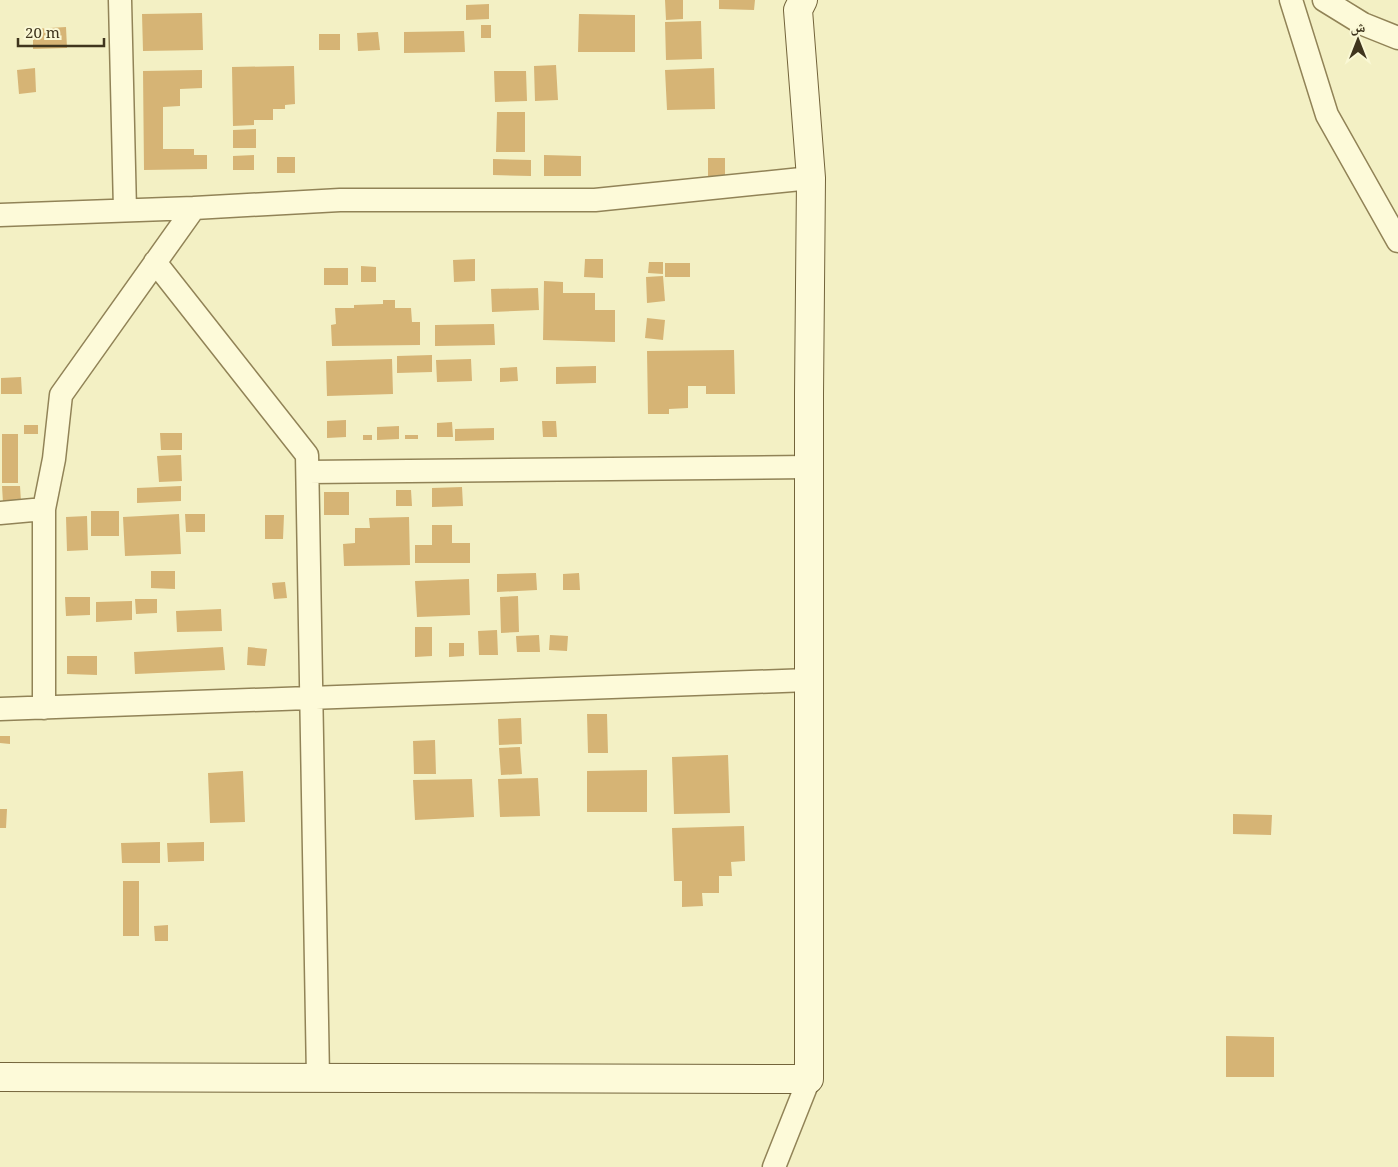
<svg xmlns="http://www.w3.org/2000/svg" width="1398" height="1167" font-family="'Noto Serif','Noto Naskh Arabic',serif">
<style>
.building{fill:#d6b475}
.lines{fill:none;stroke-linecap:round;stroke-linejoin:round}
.street-casing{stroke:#918357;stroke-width:25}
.secondary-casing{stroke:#73643b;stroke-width:30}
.street{stroke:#fdfad9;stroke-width:22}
.secondary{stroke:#fdfad9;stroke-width:28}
</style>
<rect width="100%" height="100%" fill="#f3f0c4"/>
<path class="building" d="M665 0H683V19L666 20Z
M719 0H755L754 10 719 9Z
M489 4V19L466 20V5Z
M202 13 203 50 143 51 142 14Z
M579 14 635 15V52H578Z
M701 21 702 59 666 60 665 22Z
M481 25H491V38H481Z
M66 27 67 48 33 49V29Z
M464 31 465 52 404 53V32Z
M378 32 380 50 358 51 357 33Z
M319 34H340V50H319Z
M556 65 558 100 535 101 534 66Z
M294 66 295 104 285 105V109H273V120H254V125L233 126 232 67Z
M35 68 36 92 19 94 17 70Z
M714 68 715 109 667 110 665 70Z
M202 70V88L180 89V106L163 107V149H194V155H207V169L144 170 143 71Z
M494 71H526L527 101 495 102Z
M497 112H525V152H496Z
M256 129V148H233V130Z
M254 155V170H233V156Z
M544 155 581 156V176H544Z
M277 157H295V173H277Z
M708 158H725V176H708Z
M493 159 531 160V176L493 175Z
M475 259V281L454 282 453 260Z
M585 259H603V278L584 277Z
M649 262H663V274L648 273Z
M665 263H690V277H665Z
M361 266 376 267V282H361Z
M324 268H348V285H324Z
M663 276 665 301 647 303 646 277Z
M544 281 563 282V293H595V310H615V342L543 340Z
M538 288 539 310 492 312 491 289Z
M383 300H395V308H411L412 322H420V345L332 346 331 325 336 324 335 308H354V305L383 304Z
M647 318 665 320 663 340 645 338Z
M494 324 495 345 435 346V325Z
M734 350 735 394H706V386H688V408L669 409V414H648L647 351Z
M432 355V372L397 373V356Z
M392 359 393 394 327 396 326 361Z
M471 359 472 381 437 382 436 360Z
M596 366V383L556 384V367Z
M517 367 518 381 500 382V368Z
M21 377 22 394H1V378Z
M346 420V437L327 438V421Z
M542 421H556L557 437H543Z
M452 422 453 437H437V423Z
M24 425H38V434H24Z
M399 426V439L377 440V427Z
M494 428V440L455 441V429Z
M160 433H182V450H161Z
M2 434H18V483H2Z
M363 435H372V440H363Z
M405 435H418V439H405Z
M181 455 182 481 159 482 157 456Z
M2 486H20L21 502 3 503Z
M181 486V501L137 503V488Z
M462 487 463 506 432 507V488Z
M396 490H411L412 506H396Z
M324 492H349V515H324Z
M91 511H119V536H91Z
M179 514 181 554 125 556 123 517Z
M185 514H205V532H186Z
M265 515H284L283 539H265Z
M87 516 88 550 67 551 66 517Z
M409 517 410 565 344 566 343 544 355 543V528H370L369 518Z
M432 525H452V543H470V563H415V545H432Z
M151 571H175V589L151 588Z
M536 573 537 590 497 592V574Z
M579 573 580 590H563V574Z
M469 579 470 615 417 617 415 581Z
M285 582 287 598 274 599 272 583Z
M518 596 519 632 501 633 500 597Z
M65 597H90V615L66 616Z
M135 599H157V613L136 614Z
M132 601V620L96 622V602Z
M221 609 222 631 177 632 176 611Z
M415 627H432V656L415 657Z
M497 630 498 655H479L478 631Z
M539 635 540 652H517L516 636Z
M550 635 568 636 567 651 549 650Z
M449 643H464V656L449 657Z
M223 647 225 670 135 674 134 652Z
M248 647 267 649 265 666 247 665Z
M67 656H97V675L67 674Z
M587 714H607L608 753H588Z
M521 718 522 744 499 745 498 719Z
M0 736H10V744L0 743Z
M435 740 436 774H414L413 741Z
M520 747 522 774 501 775 499 748Z
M728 755 730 813 674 814 672 757Z
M647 770V812H587V771Z
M243 771 245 822 210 823 208 773Z
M538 778 540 816 500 817 498 779Z
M472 779 474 817 415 820 413 780Z
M0 809H7L6 828H0Z
M1233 814 1272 815 1271 835 1233 834Z
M744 826 745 861 731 862 732 876H719V893H702L703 906 682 907V881H674L672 828Z
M160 842V863H122L121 843Z
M204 842V861L168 862 167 843Z
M123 881H139V936H123Z
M168 925V941H155L154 926Z
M1226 1036 1274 1037V1077H1226Z"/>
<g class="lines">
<defs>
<path id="street" d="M120 0 125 210
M1291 0 1327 115 1398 241
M1324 0 1363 24 1398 38
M0 215 194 208
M155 262 307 455 318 1078
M308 472 809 467
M44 509V708
M0 513 44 509 54 459 61 395 194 208 340 200H595L811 178
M0 709 809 680
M774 1167 809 1079"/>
<path id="secondary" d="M0 1077 809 1079V394L811 178 798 10 803 0"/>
</defs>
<use href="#street" class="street-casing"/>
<use href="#secondary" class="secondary-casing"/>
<use href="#street" class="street"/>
<use href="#secondary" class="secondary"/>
</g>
<g transform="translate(1358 40)" stroke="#faf8d5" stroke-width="4" paint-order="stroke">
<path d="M0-4L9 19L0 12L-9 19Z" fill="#3f351d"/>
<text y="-8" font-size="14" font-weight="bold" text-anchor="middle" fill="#3f351d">ش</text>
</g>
<path d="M18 38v8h86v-8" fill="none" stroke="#3f351d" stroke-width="2.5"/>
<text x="25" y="38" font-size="15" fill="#3f351d" stroke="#faf8d5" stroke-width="4" paint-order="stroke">20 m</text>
</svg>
